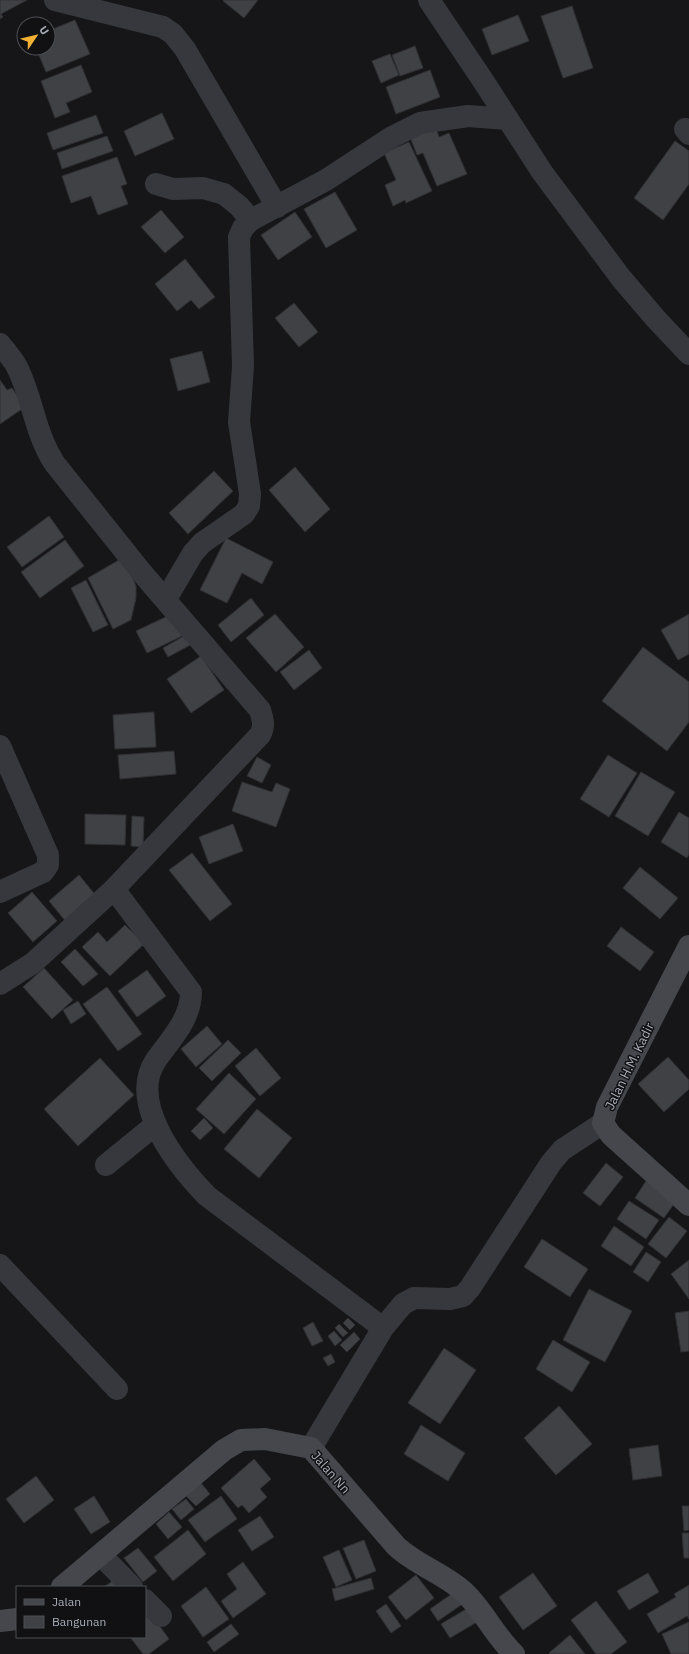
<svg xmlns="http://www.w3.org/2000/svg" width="689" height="1654" font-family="'IBM Plex Sans',sans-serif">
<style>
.building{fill:#404145;stroke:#303034}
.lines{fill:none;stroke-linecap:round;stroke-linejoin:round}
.street{stroke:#37383d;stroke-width:22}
.secondary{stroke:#45474d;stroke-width:22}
.labels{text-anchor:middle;stroke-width:3;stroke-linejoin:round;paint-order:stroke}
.street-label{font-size:13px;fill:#a8adb8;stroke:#111113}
</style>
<rect width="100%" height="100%" fill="#161618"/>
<path class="building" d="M0 0H27L1 14 3 17 0 19Z
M224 0H258L244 18 223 1Z
M572 6 593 68 563 78 541 16Z
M518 15 529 41 492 55 482 29Z
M75 20 90 54 46 72 36 48H48V31Z
M415 46 423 68 400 76 392 55Z
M390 54 399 75 381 83 372 61Z
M81 65 92 92 66 103 70 112 55 118 41 81Z
M430 70 440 97 396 114 386 87Z
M162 113 174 139 135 156 124 131Z
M96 115 103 133 53 150 47 133Z
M436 128 439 137 449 133 467 174 437 186 423 153 417 155 410 137Z
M107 136 113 151 62 169 57 153Z
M675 141 689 151V184L663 220 634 198Z
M409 142 432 191 406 203 405 200 393 206 385 185 396 180 384 153Z
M117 157 127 184 121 186 128 204 98 215 91 196 71 203 62 176Z
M335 192 357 230 326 248 304 209Z
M161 210 184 237 165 253 141 227Z
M295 212 312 237 278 260 261 235Z
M185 259 215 297 199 309 191 300 177 311 155 284Z
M294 303 318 332 299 347 275 318Z
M202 351 210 382 178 391 170 359Z
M0 380 7 390 12 388 25 407 0 424Z
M295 467 330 509 305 532 269 490Z
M214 471 233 491 188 534 169 513Z
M49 516 64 537 22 567 7 547Z
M226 538 273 562 262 584 242 573 227 603 200 590Z
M65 540 84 566 40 598 21 572Z
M124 557 136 586V598L131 620 113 629 88 578Z
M86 580 108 625 93 632 71 588Z
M251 598 264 615 231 642 218 625Z
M172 614 182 636 147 653 136 631Z
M275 614 304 647 276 672 246 638Z
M689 614V654L678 660 661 630Z
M191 632 196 642 168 657 163 648Z
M643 647 689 682V722L667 751 602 701Z
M309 650 322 668 294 690 280 672Z
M201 656 224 690 191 713 167 679Z
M154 712 156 747 115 749 113 715Z
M174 751 176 774 120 779 118 755Z
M608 755 637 773 609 817 580 799Z
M257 757 271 765 262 783 247 776Z
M641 772 675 792 648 836 615 816Z
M242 782 272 792 276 783 290 789 276 827 232 811Z
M679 812 689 818V854L687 858 661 842Z
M85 814 126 815 125 845 85 844Z
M132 816 144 817 143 847 131 846Z
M233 824 243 851 209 864 199 837Z
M192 853 232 904 210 921 169 870Z
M640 867 678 898 660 919 623 888Z
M79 875 97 897 67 923 49 901Z
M32 892 57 921 33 942 8 913Z
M125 925 144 944 110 976 82 947 98 932 107 942Z
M621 927 654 952 640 971 607 946Z
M75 949 98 974 83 986 61 962Z
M44 968 73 1000 52 1019 23 987Z
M147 970 166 996 137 1017 118 991Z
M107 987 142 1034 118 1051 83 1004Z
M78 1001 86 1014 71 1024 63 1010Z
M207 1026 222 1044 196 1067 181 1049Z
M228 1040 241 1053 212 1081 199 1068Z
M256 1048 281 1078 260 1096 235 1066Z
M668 1057 689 1080V1089L664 1112 638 1084Z
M100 1058 134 1095 78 1146 44 1109Z
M229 1073 256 1099 224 1134 196 1109Z
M257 1109 292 1138 259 1178 224 1149Z
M204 1118 213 1128 200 1140 191 1131Z
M606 1163 623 1177 600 1206 583 1193Z
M646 1181 676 1201 664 1218 635 1198Z
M629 1201 659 1220 646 1239 617 1219Z
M669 1217 687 1231 666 1258 648 1244Z
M614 1226 644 1247 631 1266 601 1246Z
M542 1239 588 1269 570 1297 524 1267Z
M646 1252 661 1262 648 1282 633 1272Z
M689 1260V1299L671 1274Z
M589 1289 632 1311 605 1362 563 1340Z
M689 1311V1351L681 1352 675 1313Z
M348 1318 355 1325 350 1330 343 1323Z
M313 1322 323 1341 312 1346 303 1328Z
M339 1324 348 1333 343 1337 335 1328Z
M334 1331 342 1340 335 1346 328 1336Z
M354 1332 360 1339 347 1352 340 1345Z
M553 1340 590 1362 572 1392 536 1369Z
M444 1348 476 1370 440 1424 408 1403Z
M331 1354 335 1362 328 1366 323 1358Z
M559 1406 592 1444 556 1475 524 1438Z
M421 1425 465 1453 448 1481 404 1454Z
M658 1445 662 1476 633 1480 629 1449Z
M254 1459 271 1479 260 1489 267 1497 249 1513 242 1505 238 1508 221 1488Z
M36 1476 54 1500 24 1523 6 1499Z
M201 1483 210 1494 196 1506 186 1496Z
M94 1496 110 1522 91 1534 74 1509Z
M221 1496 237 1519 205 1542 188 1520Z
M186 1499 194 1509 181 1520 172 1509Z
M682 1506H689V1530L684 1531Z
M169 1512 182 1527 168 1539 156 1524Z
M260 1516 274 1537 252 1551 238 1530Z
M188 1530 206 1554 173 1581 154 1557Z
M682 1533H689V1558H684Z
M364 1540 376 1571 356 1579 343 1548Z
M138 1548 157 1571 143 1582 124 1558Z
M339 1550 352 1580 336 1587 323 1557Z
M243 1562 266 1594 233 1618 221 1601 237 1589 227 1574Z
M533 1573 557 1606 523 1630 499 1597Z
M648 1573 659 1592 629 1610 617 1591Z
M416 1575 434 1598 406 1620 388 1597Z
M118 1577 126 1587H104Z
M371 1578 374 1589 335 1601 332 1589Z
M689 1585V1619L687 1616 658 1633 647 1614 676 1597 674 1594Z
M206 1587 229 1619 203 1637 181 1606Z
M456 1591 464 1603 438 1621 430 1609Z
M596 1601 627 1642 611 1654H596L571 1620Z
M386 1604 401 1626 391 1633 376 1611Z
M468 1608 477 1622 450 1638 441 1624Z
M151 1614 169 1639 149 1654H143L130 1637H145V1619Z
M689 1622V1654H671L662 1634Z
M231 1624 239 1634 214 1652 207 1642Z
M570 1635 585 1654H550L549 1653Z"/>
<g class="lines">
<path class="street" d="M55 0 163 27 173 34 185 49 277 207
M429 0 484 82 542 172 621 278 656 319 689 354
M685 129 689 134
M156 184 173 189 203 188 224 194 239 206 251 220
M0 344C6 352 14 360 18 369 33 400 35 434 55 464L143 574 260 710C263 720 265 726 260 735L114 889 191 992C191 1019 171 1039 156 1060 127 1103 178 1166 207 1196L383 1328
M166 599 193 553 202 543 244 514 249 506 250 494 239 422 243 366 239 237 243 228 251 220 326 180 392 137 420 123 468 116 507 119
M0 746 48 855V865L43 872 0 892
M0 984 33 963 114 889
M106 1165 155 1125
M0 1265 117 1389
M311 1448 383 1328 403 1304 414 1298 450 1299 463 1296 470 1288 551 1163 562 1150 603 1123
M101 1555 132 1587
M145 1600 161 1616"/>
<path class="secondary" d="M689 946 607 1107 603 1123 611 1135 689 1205
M62 1587 224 1450 241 1440 265 1439 311 1448 396 1546C416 1565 443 1573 463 1591 483 1609 494 1635 514 1654
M0 1621 17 1619"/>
</g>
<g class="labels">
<g class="street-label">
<text transform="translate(629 1066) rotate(-64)" y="5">Jalan H.M. Kadir</text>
<text transform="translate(331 1472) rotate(49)" y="5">Jalan Nn</text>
</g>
</g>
<rect x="16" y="1586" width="130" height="52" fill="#111113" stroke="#4d4f55"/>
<rect x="24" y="1599" width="20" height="6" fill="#45474d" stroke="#4d4f55"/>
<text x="52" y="1606" font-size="12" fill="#a8adb8">Jalan</text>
<rect x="24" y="1616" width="20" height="12" fill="#404145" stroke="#4d4f55"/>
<text x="52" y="1626" font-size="12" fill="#a8adb8">Bangunan</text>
<g transform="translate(36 36) rotate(55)"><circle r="19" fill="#111113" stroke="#4d4f55"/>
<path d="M0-3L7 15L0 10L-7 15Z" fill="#f2b134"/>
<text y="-6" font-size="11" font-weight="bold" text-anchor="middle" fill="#a8adb8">U</text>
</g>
</svg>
